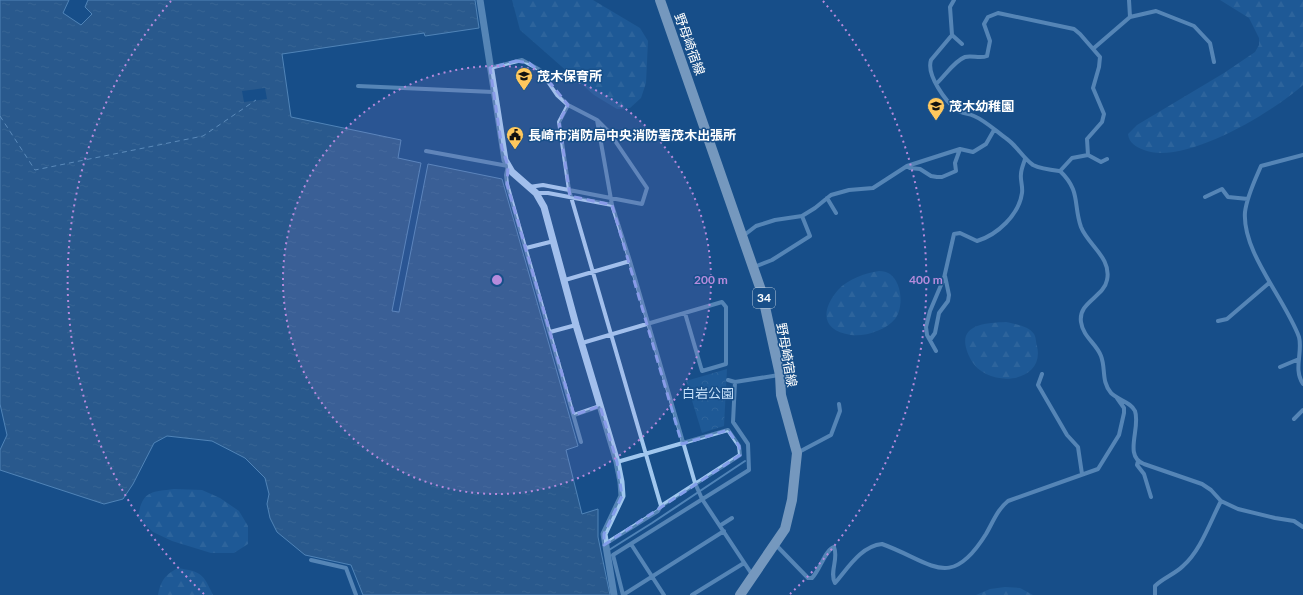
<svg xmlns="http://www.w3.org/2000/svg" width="1303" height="595" font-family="Lato,'Noto Sans JP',sans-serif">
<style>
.forest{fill:url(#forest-firs)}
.park{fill:url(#park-crowns)}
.water{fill:url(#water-ripples);stroke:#93c3f0}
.pier{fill:#184f89}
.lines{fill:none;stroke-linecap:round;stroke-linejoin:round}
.stream{stroke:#93c3f0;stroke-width:2}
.ferry{stroke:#acd1f5;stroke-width:1;stroke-dasharray:5 4;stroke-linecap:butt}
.minor{stroke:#a0c7ee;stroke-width:4}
.tertiary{stroke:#a0c7ee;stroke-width:7}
.primary{stroke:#e7f2ff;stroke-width:10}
.marked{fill:none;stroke:#839eea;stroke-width:3;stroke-dasharray:8 5;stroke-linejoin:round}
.ring{fill:none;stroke:#b68bdc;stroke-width:2;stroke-dasharray:2 4}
.labels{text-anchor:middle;stroke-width:3;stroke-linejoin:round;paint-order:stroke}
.shield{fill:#184f89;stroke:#bacadc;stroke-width:1}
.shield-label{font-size:12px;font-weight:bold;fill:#fff}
.street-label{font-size:13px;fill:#fff;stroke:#184f89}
.poi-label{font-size:13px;font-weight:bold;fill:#fff;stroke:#184f89;text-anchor:start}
.park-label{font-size:13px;fill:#c6e0fa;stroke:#184f89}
.centre{fill:#b68bdc;stroke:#184f89;stroke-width:2}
.ring-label{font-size:12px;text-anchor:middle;font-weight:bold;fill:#b68bdc;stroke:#184f89;stroke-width:3;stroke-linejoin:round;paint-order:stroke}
</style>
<defs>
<pattern id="forest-firs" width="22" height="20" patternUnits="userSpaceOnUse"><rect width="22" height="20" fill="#2767a6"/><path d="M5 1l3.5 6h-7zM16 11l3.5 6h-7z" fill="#477eb3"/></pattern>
<pattern id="park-crowns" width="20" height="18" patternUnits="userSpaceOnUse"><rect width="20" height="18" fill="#2767a6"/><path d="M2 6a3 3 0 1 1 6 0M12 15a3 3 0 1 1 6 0" fill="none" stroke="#477eb3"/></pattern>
<pattern id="water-ripples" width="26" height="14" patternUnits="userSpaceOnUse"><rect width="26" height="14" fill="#3e6792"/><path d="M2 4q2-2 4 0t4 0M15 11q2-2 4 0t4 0" fill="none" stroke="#5b7ea2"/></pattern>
</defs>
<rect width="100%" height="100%" fill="#184f89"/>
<path class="forest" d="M512 0H593L640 28 648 41 646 83 641 98 630 108 617 109 594 95 520 30Z
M1220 0H1303V85C1273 112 1184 166 1144 150 1136 147 1129 143 1128 134L1137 125 1224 73 1255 52 1259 45V38L1249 18Z
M879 271C883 271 887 272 890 274 902 283 904 307 895 319 886 330 865 337 851 335 822 331 820 311 838 290 848 279 865 273 879 271Z
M1006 322C1015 324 1029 326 1034 334 1036 337 1036 343 1037 346 1046 384 987 389 971 360 953 326 980 323 1006 322Z
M174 489 202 490 220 498 239 511 248 526V544L234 553H211L172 541 153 532 138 518C142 491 150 492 174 489Z
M178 568C201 572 203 573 213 595H158C161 580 165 575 178 568Z
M1005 587 1020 588 1033 595H976L990 589Z"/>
<path class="park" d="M727 369 724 426 702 433 686 381Z"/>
<path class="water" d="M0 0H69L63 13 81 25 92 14 85 7 88 0H475L479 28 425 36 424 33 282 54 291 117 401 140 398 158 421 163 392 311 399 312 428 164 502 179 578 446 566 450 582 514 598 509V537L610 595H363L351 565 305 555 277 532 270 518 267 504 269 494 265 478 245 458 212 441 167 436 154 443 133 484 123 499 104 504 0 470V450L7 435 0 404Z"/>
<path class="pier" d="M265 88 267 99 244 102 242 91Z"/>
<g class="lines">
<path class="stream" d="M609 550 652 523 745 461"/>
<path class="ferry" d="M0 116 35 170 203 136 256 100"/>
<path class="minor" d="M954 0 950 7 952 35 962 44
M1130 17 1156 11 1194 26 1210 43 1214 62
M952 35 931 60C926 75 946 102 957 110 962 114 968 113 974 116 986 121 997 132 1007 139 1017 146 1023 158 1033 165 1041 169 1051 170 1060 171 1081 191 1073 204 1081 227 1088 245 1112 258 1107 280 1104 297 1078 302 1081 322 1083 337 1096 343 1101 356 1106 369 1101 381 1111 393 1118 400 1131 402 1135 411 1141 428 1123 456 1144 464L1202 484 1211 490 1221 501 1238 509 1275 518 1294 521 1303 527
M1094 48 1130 17 1129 0
M490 68 522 60 540 70 557 95 568 105 597 120 609 132 647 188 642 204 543 185 529 187
M936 84C945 76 954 61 965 57 972 55 980 59 987 56L990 41 984 24 988 17 998 13 1074 29 1080 34 1100 57 1099 67 1093 88 1104 114 1102 122 1087 139 1088 155 1072 158 1060 171
M358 86 493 92
M568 105 559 122 569 190 661 506
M597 120 612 205 630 261 695 483 702 499 753 576
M426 151 508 166 506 175 507 184 581 442
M1088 155 1101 162 1107 159
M1303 155 1261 166C1255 180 1247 196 1245 212 1242 252 1285 299 1299 337 1303 352 1293 369 1303 384
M907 166 910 168 920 169 931 176 937 177H942L956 171 955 163 960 149
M536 193H548L612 205
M1205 197 1222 189 1228 197 1248 199
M827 198 836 213
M743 236 756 226 775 220 802 216 815 208 831 195 849 190 873 188 907 166 960 149 973 152 986 144 994 130
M526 248 554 241
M754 267 772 260 810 236 802 216
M565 280 630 261
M1218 321 1227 319 1269 283
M550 332 576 325
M930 340 935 333 939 313 948 301 949 295 945 276
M582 343 722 302 726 307V364L702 371 685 313
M936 351 927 335 926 327 930 311 944 278 954 234 960 233 977 241C997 235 1019 215 1022 193 1023 186 1020 180 1021 174 1021 169 1024 163 1025 159
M1280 367 1299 359
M1042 374 1038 385 1067 435 1078 447 1082 474
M728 380 735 382
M574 415 600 406
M1294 419 1303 410
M797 453 831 435 840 411 839 404
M1138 461 1137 465 1144 474 1151 497
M721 525 732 518
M605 544 658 511 661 506 740 455 739 446 728 430 617 462
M631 544 664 595
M775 544 808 578H812C820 570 825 550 834 547 839 559 829 572 835 583 848 568 861 546 882 544 932 562 950 592 986 534 993 522 997 510 1008 501L1098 469 1119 435 1124 413V408L1117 398
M311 560 346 568 356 595
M623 595 613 555 749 470 748 444 733 422 735 382 779 375
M623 595 724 531
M692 595 744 563
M1155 595V586C1163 578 1175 574 1183 566 1201 550 1210 522 1221 501"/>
<path class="tertiary" d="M480 0 505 160 512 172 536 193 544 207 576 325 617 462 621 482 622 496 604 534 614 595"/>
<path class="primary" d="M660 0 762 293 780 375 781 395 797 453 792 500 785 529 740 595"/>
</g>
<path d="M0 0H1303V595H0ZM516 61 529 63 543 74 568 105 559 122 570 196 612 205 682 444 728 430 739 446 740 455 604 545V534L622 496 617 462 600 406 574 415 507 184 508 166 502 148 490 68Z" fill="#184f89" fill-opacity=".55" fill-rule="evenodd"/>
<path class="marked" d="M516 61 529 63 543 74 568 105 559 122 570 196 612 205 682 444 728 430 739 446 740 455 604 545V534L622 496 617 462 600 406 574 415 507 184 508 166 502 148 490 68Z"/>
<circle cx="497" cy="280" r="214" fill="#b68bdc" fill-opacity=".12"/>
<g class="ring">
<circle cx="497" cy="280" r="214"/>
<path d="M204 594A429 429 0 0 1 171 1M823 1A429 429 0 0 1 790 594"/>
</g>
<defs>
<symbol id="school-pin" viewBox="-11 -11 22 30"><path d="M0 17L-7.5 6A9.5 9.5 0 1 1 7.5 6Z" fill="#ffc85d" stroke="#184f89"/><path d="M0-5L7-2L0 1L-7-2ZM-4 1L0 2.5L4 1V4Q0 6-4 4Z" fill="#111"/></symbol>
<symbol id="civic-pin" viewBox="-11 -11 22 30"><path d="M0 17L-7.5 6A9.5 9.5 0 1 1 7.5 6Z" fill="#ffc85d" stroke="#184f89"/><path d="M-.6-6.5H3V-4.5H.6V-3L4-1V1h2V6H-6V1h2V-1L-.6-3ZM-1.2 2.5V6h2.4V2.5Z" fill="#111"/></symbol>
</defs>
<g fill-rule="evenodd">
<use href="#school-pin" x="514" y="66" width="20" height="27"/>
<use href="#school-pin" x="926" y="96" width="20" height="27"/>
<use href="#civic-pin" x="505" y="125" width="20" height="27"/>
</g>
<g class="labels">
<rect class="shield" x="753" y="288" width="22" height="20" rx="3"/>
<g class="shield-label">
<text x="764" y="302">34</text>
</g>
<g class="street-label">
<text transform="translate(690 44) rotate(70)" y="5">野母崎宿線</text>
<text transform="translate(787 355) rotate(80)" y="5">野母崎宿線</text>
</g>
<g class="poi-label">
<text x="537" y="81">茂木保育所</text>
<text x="949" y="111">茂木幼稚園</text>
<text x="528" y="140">長崎市消防局中央消防署茂木出張所</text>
</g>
<g class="park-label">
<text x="708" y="398">白岩公園</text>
</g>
</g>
<circle cx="497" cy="280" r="6" class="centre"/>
<g class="ring-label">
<text x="711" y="284">200 m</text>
<text x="926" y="284">400 m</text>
</g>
</svg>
